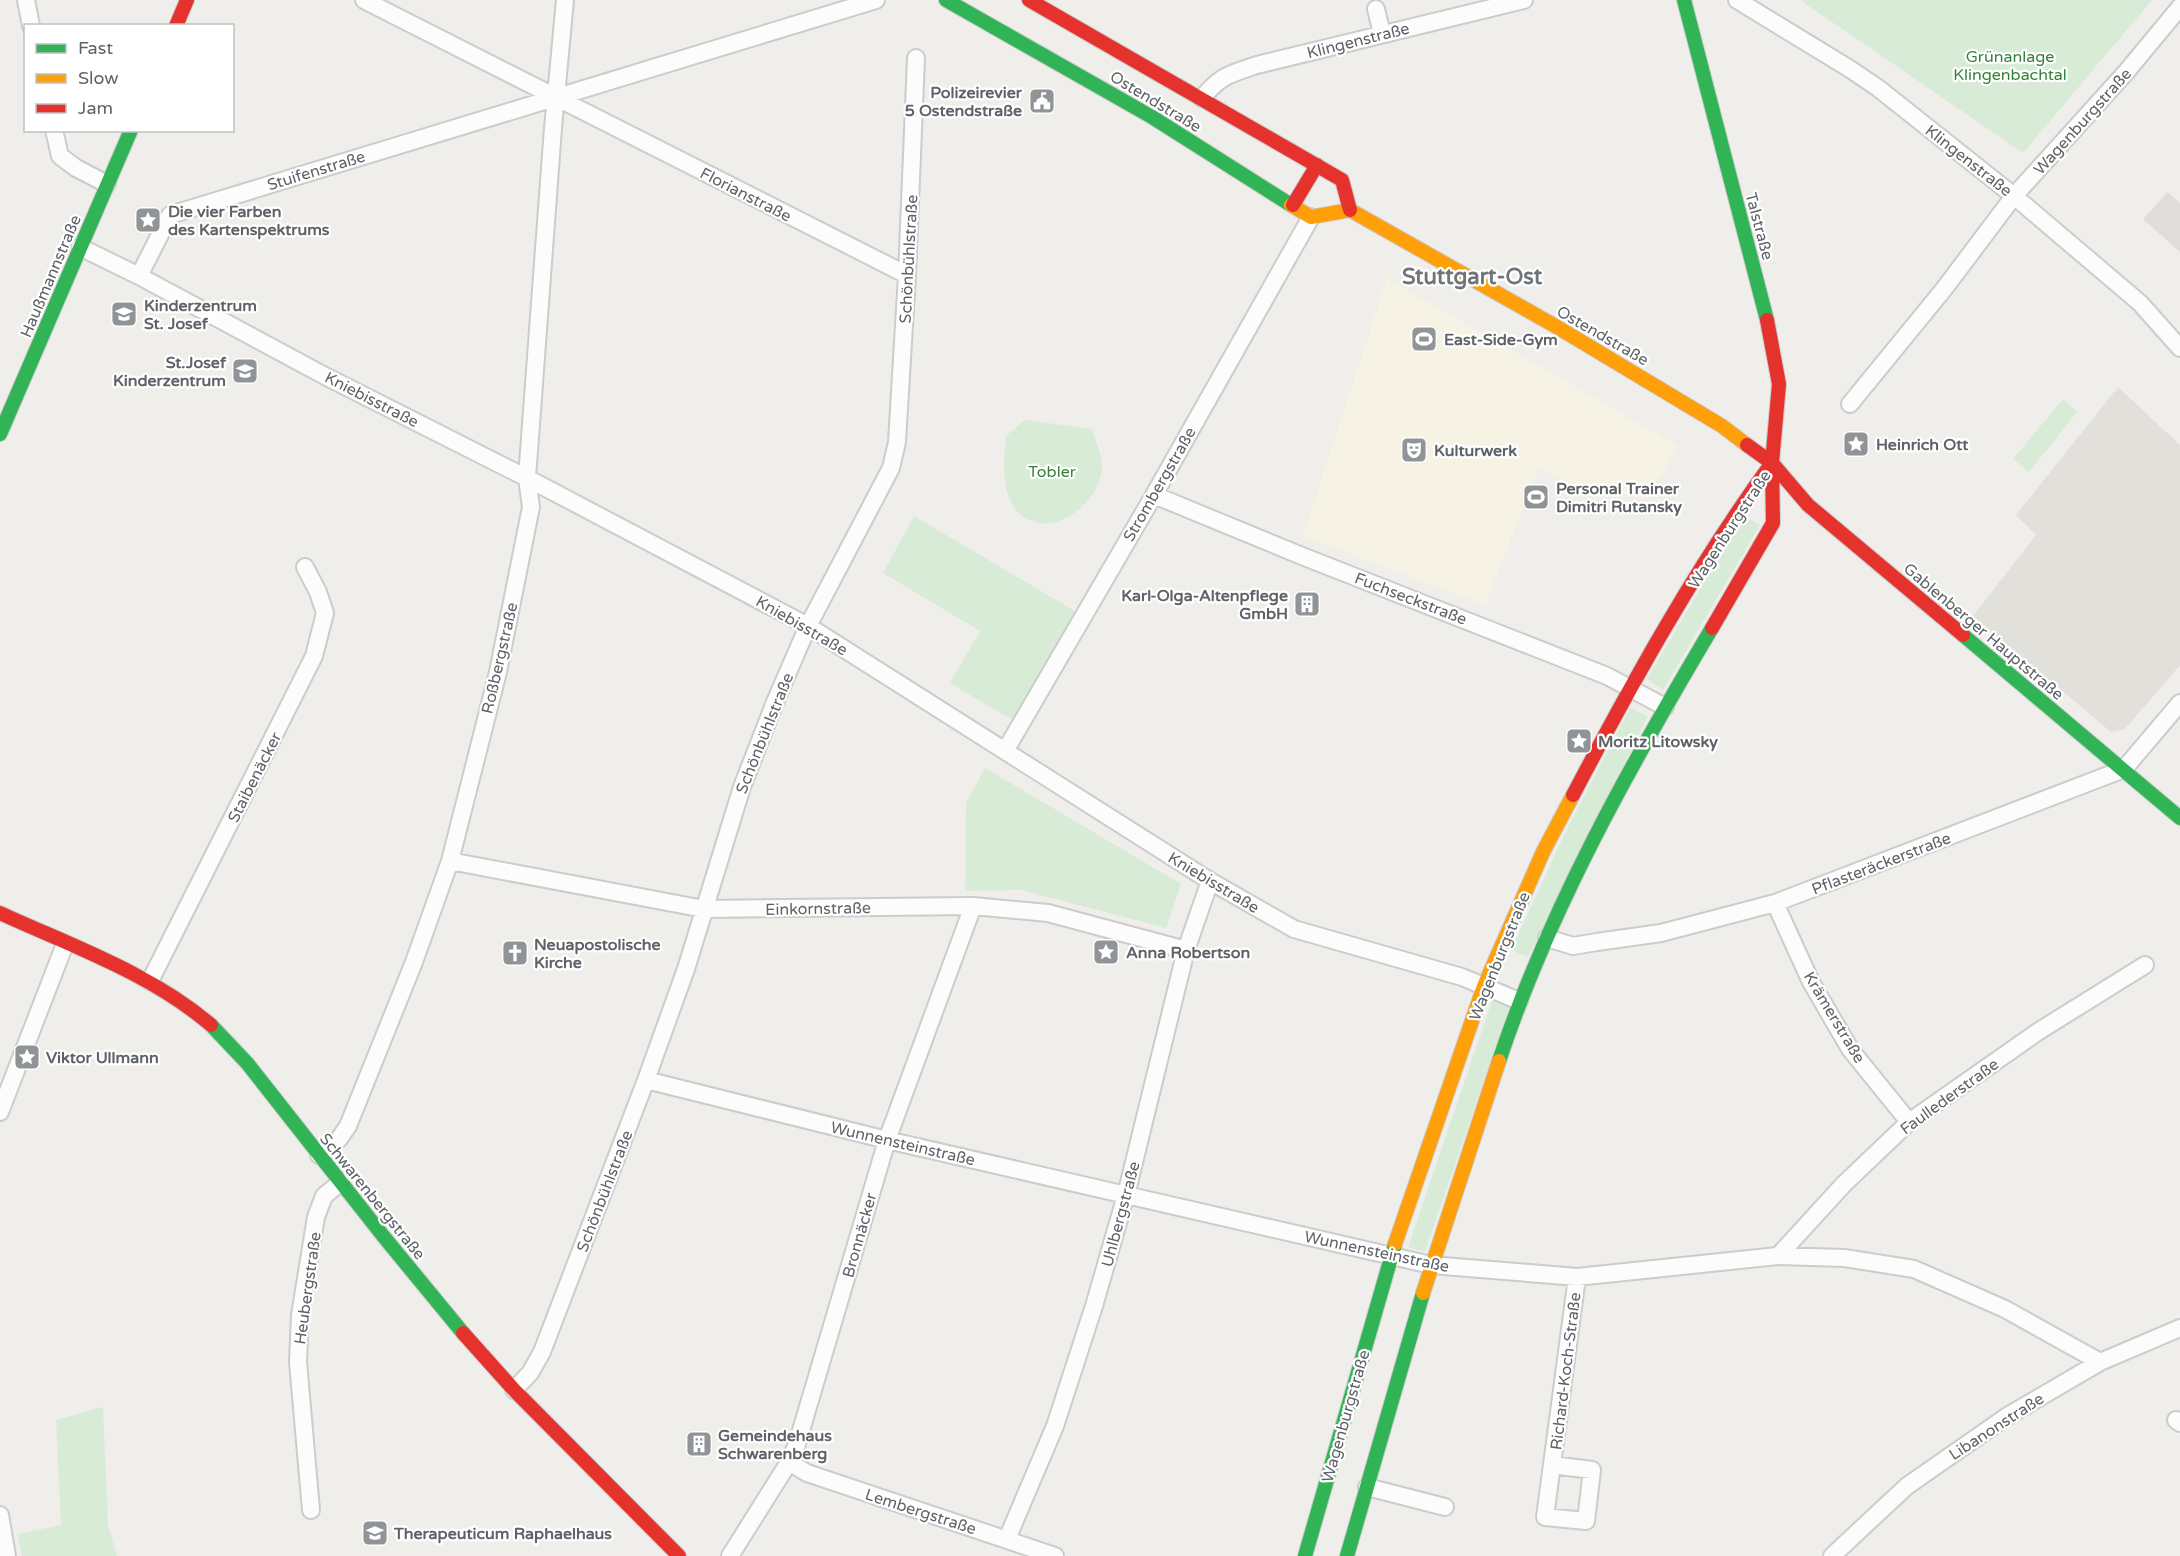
<svg xmlns="http://www.w3.org/2000/svg" width="2180" height="1556" font-family="'Varela Round',sans-serif">
<style>
.commercial{fill:#f7f3e4}
.industrial{fill:#dfddda}
.education{fill:#e2e0da}
.green{fill:#d8ebd6}
.lines{fill:none;stroke-linecap:round;stroke-linejoin:round}
.street-casing{stroke:#cbcccc;stroke-width:20}
.fast-casing{stroke:#cacacb;stroke-width:16}
.slow-casing{stroke:#cacacb;stroke-width:16}
.jam-casing{stroke:#cacacb;stroke-width:16}
.street{stroke:#fdfcfc;stroke-width:16}
.fast{stroke:#30b455;stroke-width:14}
.slow{stroke:#ff9f0a;stroke-width:14}
.jam{stroke:#e5322d;stroke-width:14}
.labels{text-anchor:middle;stroke-width:4.5;stroke-linejoin:round;paint-order:stroke}
.street-label{font-size:16px;fill:#5f6368;stroke:#fff}
.park-label{font-size:16px;fill:#348238;stroke:#fff}
.poi-label{font-size:16px;font-weight:bold;fill:#5f6368;stroke:#fff;text-anchor:start}
.district-label{font-size:22px;font-weight:bold;fill:#70757a;stroke:#fff}
</style>
<rect width="100%" height="100%" fill="#efeeea"/>
<path class="commercial" d="M1387 279 1678 446 1661 476 1650 487 1648 499 1586 486 1585 493 1539 467 1485 605 1303 536Z"/>
<path class="industrial" d="M2168 192 2180 203V252L2143 219Z"/>
<path class="education" d="M2118 387 2180 445V665L2125 729 2111 732 1973 616 2036 535 2016 515Z"/>
<path class="green" d="M1800 0H2152L2023 153Z
M2063 399 2077 412 2029 472 2013 459Z
M1025 420 1092 429C1095 439 1101 453 1102 464 1103 502 1050 544 1018 512 1000 493 1004 459 1006 436Z
M914 516 1080 614 1014 721 950 683 980 631 883 573Z
M1743 516 1760 525 1663 690 1647 679Z
M1630 708 1648 716 1528 957 1511 950 1566 831Z
M985 768 1181 884 1166 928 1021 890 965 891 966 803Z
M1492 1001 1509 1007 1425 1252 1408 1247Z
M103 1407 108 1525 117 1556H22L17 1534 61 1525 56 1420Z"/>
<g class="lines">
<defs>
<path id="street" d="M26 0 31 26
M364 0 907 275
M1737 0 1850 69 1878 88 2014 196 2140 303 2180 348
M1376 9 1382 34
M1202 98C1221 75 1230 74 1257 65L1524 0
M54 130 60 156 76 168 107 184
M80 247 139 276 325 376 527 478 808 626 1210 881 1294 929 1462 977 1519 1001
M139 276 170 215 876 0
M1850 404 1944 289 2014 196 2127 71 2180 7
M1154 495 1302 556 1607 676 1665 707
M1005 751 1154 495 1311 217
M450 861 704 909 973 906 1048 913 1186 950
M1775 903 1811 982 1850 1049 1909 1122
M1547 938 1573 946 1597 942 1661 933 1775 903 2124 769 2180 703
M150 981 314 656 325 613 318 592 305 567
M646 1080 887 1140 1431 1265 1577 1277 1778 1256 1844 1258 1914 1269 2005 1309 2100 1362
M0 1112 65 944
M319 1155 339 1139 348 1126 414 962 450 861 498 672 531 507 527 478 553 128 565 0
M1778 1256 1844 1184 1909 1122 2039 1031 2145 965
M514 1390 530 1373 542 1352 646 1080 686 969 742 787 775 702 808 626 891 468 897 442 907 275 916 58
M2176 1420 2180 1423
M789 1462 807 1473 1055 1556
M1552 1465 1592 1470 1586 1521 1545 1517 1577 1277
M1367 1487 1445 1507
M311 1510 298 1362 300 1315 316 1217 324 1196 341 1182
M0 1515 7 1556
M1007 1539 1055 1426 1094 1306 1126 1195 1186 950 1210 881
M730 1556 789 1462 797 1444 887 1140 973 906
M1832 1556 1907 1486 2006 1417 2100 1362 2180 1328"/>
<path id="fast" d="M946 0 1152 117 1291 205
M1684 0 1767 320
M0 434 131 130
M1963 635 2180 818
M211 1025 247 1063 384 1237 463 1333
M1499 1061C1550 908 1630 766 1712 628
M1305 1556 1395 1244
M1347 1556 1423 1293"/>
<path id="slow" d="M1291 205 1311 217 1350 210 1557 327 1722 426 1747 445
M1395 1244 1484 986 1543 852 1573 795
M1423 1293 1499 1061"/>
<path id="jam" d="M1029 0 1342 180 1350 210
M176 26 187 0
M1293 205 1317 165
M1747 445 1772 463 1808 505 1963 635
M1712 628 1773 523 1772 463 1779 384 1767 320
M1573 795C1633 681 1696 567 1772 463
M0 913C72 946 150 973 211 1025
M463 1333 514 1390 679 1556"/>
</defs>
<use href="#street" class="street-casing"/>
<use href="#fast" class="fast-casing"/>
<use href="#slow" class="slow-casing"/>
<use href="#jam" class="jam-casing"/>
<use href="#street" class="street"/>
<use href="#fast" class="fast"/>
<use href="#slow" class="slow"/>
<use href="#jam" class="jam"/>
</g>
<defs>
<symbol id="civic-square" viewBox="-11 -11 22 22"><rect x="-9" y="-9" width="18" height="18" rx="4" fill="#919496" stroke="#fff"/><path d="M-.6-6.5H3V-4.5H.6V-3L4-1V1h2V6H-6V1h2V-1L-.6-3ZM-1.2 2.5V6h2.4V2.5Z" fill="#fff"/></symbol>
<symbol id="sight-square" viewBox="-11 -11 22 22"><rect x="-9" y="-9" width="18" height="18" rx="4" fill="#919496" stroke="#fff"/><path d="M0-6L1.8-2.2L6-1.7L2.9 1.2L3.7 5.4L0 3.3L-3.7 5.4L-2.9 1.2L-6-1.7L-1.8-2.2Z" fill="#fff"/></symbol>
<symbol id="school-square" viewBox="-11 -11 22 22"><rect x="-9" y="-9" width="18" height="18" rx="4" fill="#919496" stroke="#fff"/><path d="M0-5L7-2L0 1L-7-2ZM-4 1L0 2.5L4 1V4Q0 6-4 4Z" fill="#fff"/></symbol>
<symbol id="stadium-square" viewBox="-11 -11 22 22"><rect x="-9" y="-9" width="18" height="18" rx="4" fill="#919496" stroke="#fff"/><path d="M0-5a6.5 5 0 1 0 0 10a6.5 5 0 1 0 0-10ZM-3.5-1.8h7v3.6h-7Z" fill="#fff"/></symbol>
<symbol id="theatre-square" viewBox="-11 -11 22 22"><rect x="-9" y="-9" width="18" height="18" rx="4" fill="#919496" stroke="#fff"/><path d="M-5-5.5Q0-4 5-5.5V0Q5 5 0 6Q-5 5-5 0ZM-3.3-2.5H-1v1.5H-3.3ZM1-2.5H3.3v1.5H1ZM-2.8 1Q0 5.5 2.8 1Z" fill="#fff"/></symbol>
<symbol id="building-square" viewBox="-11 -11 22 22"><rect x="-9" y="-9" width="18" height="18" rx="4" fill="#919496" stroke="#fff"/><path d="M-4-6H4V6H1V3H-1V6H-4ZM-2.5-4.3h1.7v1.8h-1.7ZM.8-4.3h1.7v1.8H.8ZM-2.5-1h1.7V.8h-1.7ZM.8-1h1.7V.8H.8Z" fill="#fff"/></symbol>
<symbol id="church-square" viewBox="-11 -11 22 22"><rect x="-9" y="-9" width="18" height="18" rx="4" fill="#919496" stroke="#fff"/><path d="M-1.2-6h2.4v3.5h3.3v2.4h-3.3V6h-2.4V-.1h-3.3v-2.4h3.3Z" fill="#fff"/></symbol>
</defs>
<g fill-rule="evenodd">
<use href="#civic-square" x="1027" y="86" width="30" height="30"/>
<use href="#sight-square" x="133" y="205" width="30" height="30"/>
<use href="#school-square" x="109" y="299" width="30" height="30"/>
<use href="#stadium-square" x="1409" y="324" width="30" height="30"/>
<use href="#school-square" x="230" y="356" width="30" height="30"/>
<use href="#sight-square" x="1841" y="429" width="30" height="30"/>
<use href="#theatre-square" x="1399" y="435" width="30" height="30"/>
<use href="#stadium-square" x="1521" y="482" width="30" height="30"/>
<use href="#building-square" x="1292" y="589" width="30" height="30"/>
<use href="#sight-square" x="1564" y="726" width="30" height="30"/>
<use href="#sight-square" x="1091" y="937" width="30" height="30"/>
<use href="#church-square" x="500" y="938" width="30" height="30"/>
<use href="#sight-square" x="12" y="1042" width="30" height="30"/>
<use href="#building-square" x="684" y="1429" width="30" height="30"/>
<use href="#school-square" x="360" y="1518" width="30" height="30"/>
</g>
<g class="labels">
<g class="street-label">
<text transform="translate(1358 40) rotate(-14)" y="6">Klingenstraße</text>
<text transform="translate(1156 101) rotate(31)" y="6">Ostendstraße</text>
<text transform="translate(2082 121) rotate(-48)" y="6">Wagenburgstraße</text>
<text transform="translate(1969 160) rotate(38)" y="6">Klingenstraße</text>
<text transform="translate(316 170) rotate(-17)" y="6">Stuifenstraße</text>
<text transform="translate(746 194) rotate(27)" y="6">Florianstraße</text>
<text transform="translate(1760 226) rotate(75)" y="6">Talstraße</text>
<text transform="translate(908 259) rotate(-87)" y="6">Schönbühlstraße</text>
<text transform="translate(50 276) rotate(-67)" y="6">Haußmannstraße</text>
<text transform="translate(1603 335) rotate(30)" y="6">Ostendstraße</text>
<text transform="translate(372 399) rotate(27)" y="6">Kniebisstraße</text>
<text transform="translate(1159 484) rotate(-60)" y="6">Strombergstraße</text>
<text transform="translate(1729 529) rotate(-57)" y="6">Wagenburgstraße</text>
<text transform="translate(1411 598) rotate(21)" y="6">Fuchseckstraße</text>
<text transform="translate(802 625) rotate(30)" y="6">Kniebisstraße</text>
<text transform="translate(1984 631) rotate(40)" y="6">Gablenberger Hauptstraße</text>
<text transform="translate(499 658) rotate(-77)" y="6">Roßbergstraße</text>
<text transform="translate(764 733) rotate(-68)" y="6">Schönbühlstraße</text>
<text transform="translate(254 777) rotate(-63)" y="6">Staibenäcker</text>
<text transform="translate(1881 863) rotate(-21)" y="6">Pflasteräckerstraße</text>
<text transform="translate(1214 882) rotate(31)" y="6">Kniebisstraße</text>
<text transform="translate(818 908) rotate(-1)" y="6">Einkornstraße</text>
<text transform="translate(1499 956) rotate(-68)" y="6">Wagenburgstraße</text>
<text transform="translate(1835 1017) rotate(59)" y="6">Krämerstraße</text>
<text transform="translate(1949 1096) rotate(-36)" y="6">Faullederstraße</text>
<text transform="translate(903 1143) rotate(13)" y="6">Wunnensteinstraße</text>
<text transform="translate(604 1191) rotate(-69)" y="6">Schönbühlstraße</text>
<text transform="translate(373 1196) rotate(51)" y="6">Schwarenbergstraße</text>
<text transform="translate(1120 1214) rotate(-75)" y="6">Uhlbergstraße</text>
<text transform="translate(859 1235) rotate(-74)" y="6">Bronnäcker</text>
<text transform="translate(1377 1251) rotate(12)" y="6">Wunnensteinstraße</text>
<text transform="translate(307 1288) rotate(-82)" y="6">Heubergstraße</text>
<text transform="translate(1565 1371) rotate(-83)" y="6">Richard-Koch-Straße</text>
<text transform="translate(1345 1416) rotate(-74)" y="6">Wagenburgstraße</text>
<text transform="translate(1996 1426) rotate(-33)" y="6">Libanonstraße</text>
<text transform="translate(921 1511) rotate(18)" y="6">Lembergstraße</text>
</g>
<g class="park-label">
<text x="2010" y="62">Grünanlage<tspan x="2010" dy="18">Klingenbachtal</tspan></text>
<text x="1052" y="477">Tobler</text>
</g>
<g class="poi-label">
<text x="1022" y="98" text-anchor="end">Polizeirevier<tspan x="1022" dy="18">5 Ostendstraße</tspan></text>
<text x="168" y="217">Die vier Farben<tspan x="168" dy="18">des Kartenspektrums</tspan></text>
<text x="144" y="311">Kinderzentrum<tspan x="144" dy="18">St. Josef</tspan></text>
<text x="1444" y="345">East-Side-Gym</text>
<text x="226" y="368" text-anchor="end">St.Josef<tspan x="226" dy="18">Kinderzentrum</tspan></text>
<text x="1876" y="450">Heinrich Ott</text>
<text x="1434" y="456">Kulturwerk</text>
<text x="1556" y="494">Personal Trainer<tspan x="1556" dy="18">Dimitri Rutansky</tspan></text>
<text x="1288" y="601" text-anchor="end">Karl-Olga-Altenpflege<tspan x="1288" dy="18">GmbH</tspan></text>
<text x="1598" y="747">Moritz Litowsky</text>
<text x="534" y="950">Neuapostolische<tspan x="534" dy="18">Kirche</tspan></text>
<text x="1126" y="958">Anna Robertson</text>
<text x="46" y="1063">Viktor Ullmann</text>
<text x="718" y="1441">Gemeindehaus<tspan x="718" dy="18">Schwarenberg</tspan></text>
<text x="394" y="1539">Therapeuticum Raphaelhaus</text>
</g>
<g class="district-label">
<text x="1472" y="284">Stuttgart-Ost</text>
</g>
</g>
<rect x="24" y="24" width="210" height="108" fill="#ffffff" stroke="#bfc1c3" stroke-width="1.5"/>
<rect x="36" y="44" width="30" height="9" fill="#30b455" stroke="#bfc1c3" stroke-width="1.5"/>
<text x="78" y="54" font-size="18" fill="#5f6368">Fast</text>
<rect x="36" y="74" width="30" height="9" fill="#ff9f0a" stroke="#bfc1c3" stroke-width="1.5"/>
<text x="78" y="84" font-size="18" fill="#5f6368">Slow</text>
<rect x="36" y="104" width="30" height="9" fill="#e5322d" stroke="#bfc1c3" stroke-width="1.5"/>
<text x="78" y="114" font-size="18" fill="#5f6368">Jam</text>
</svg>
